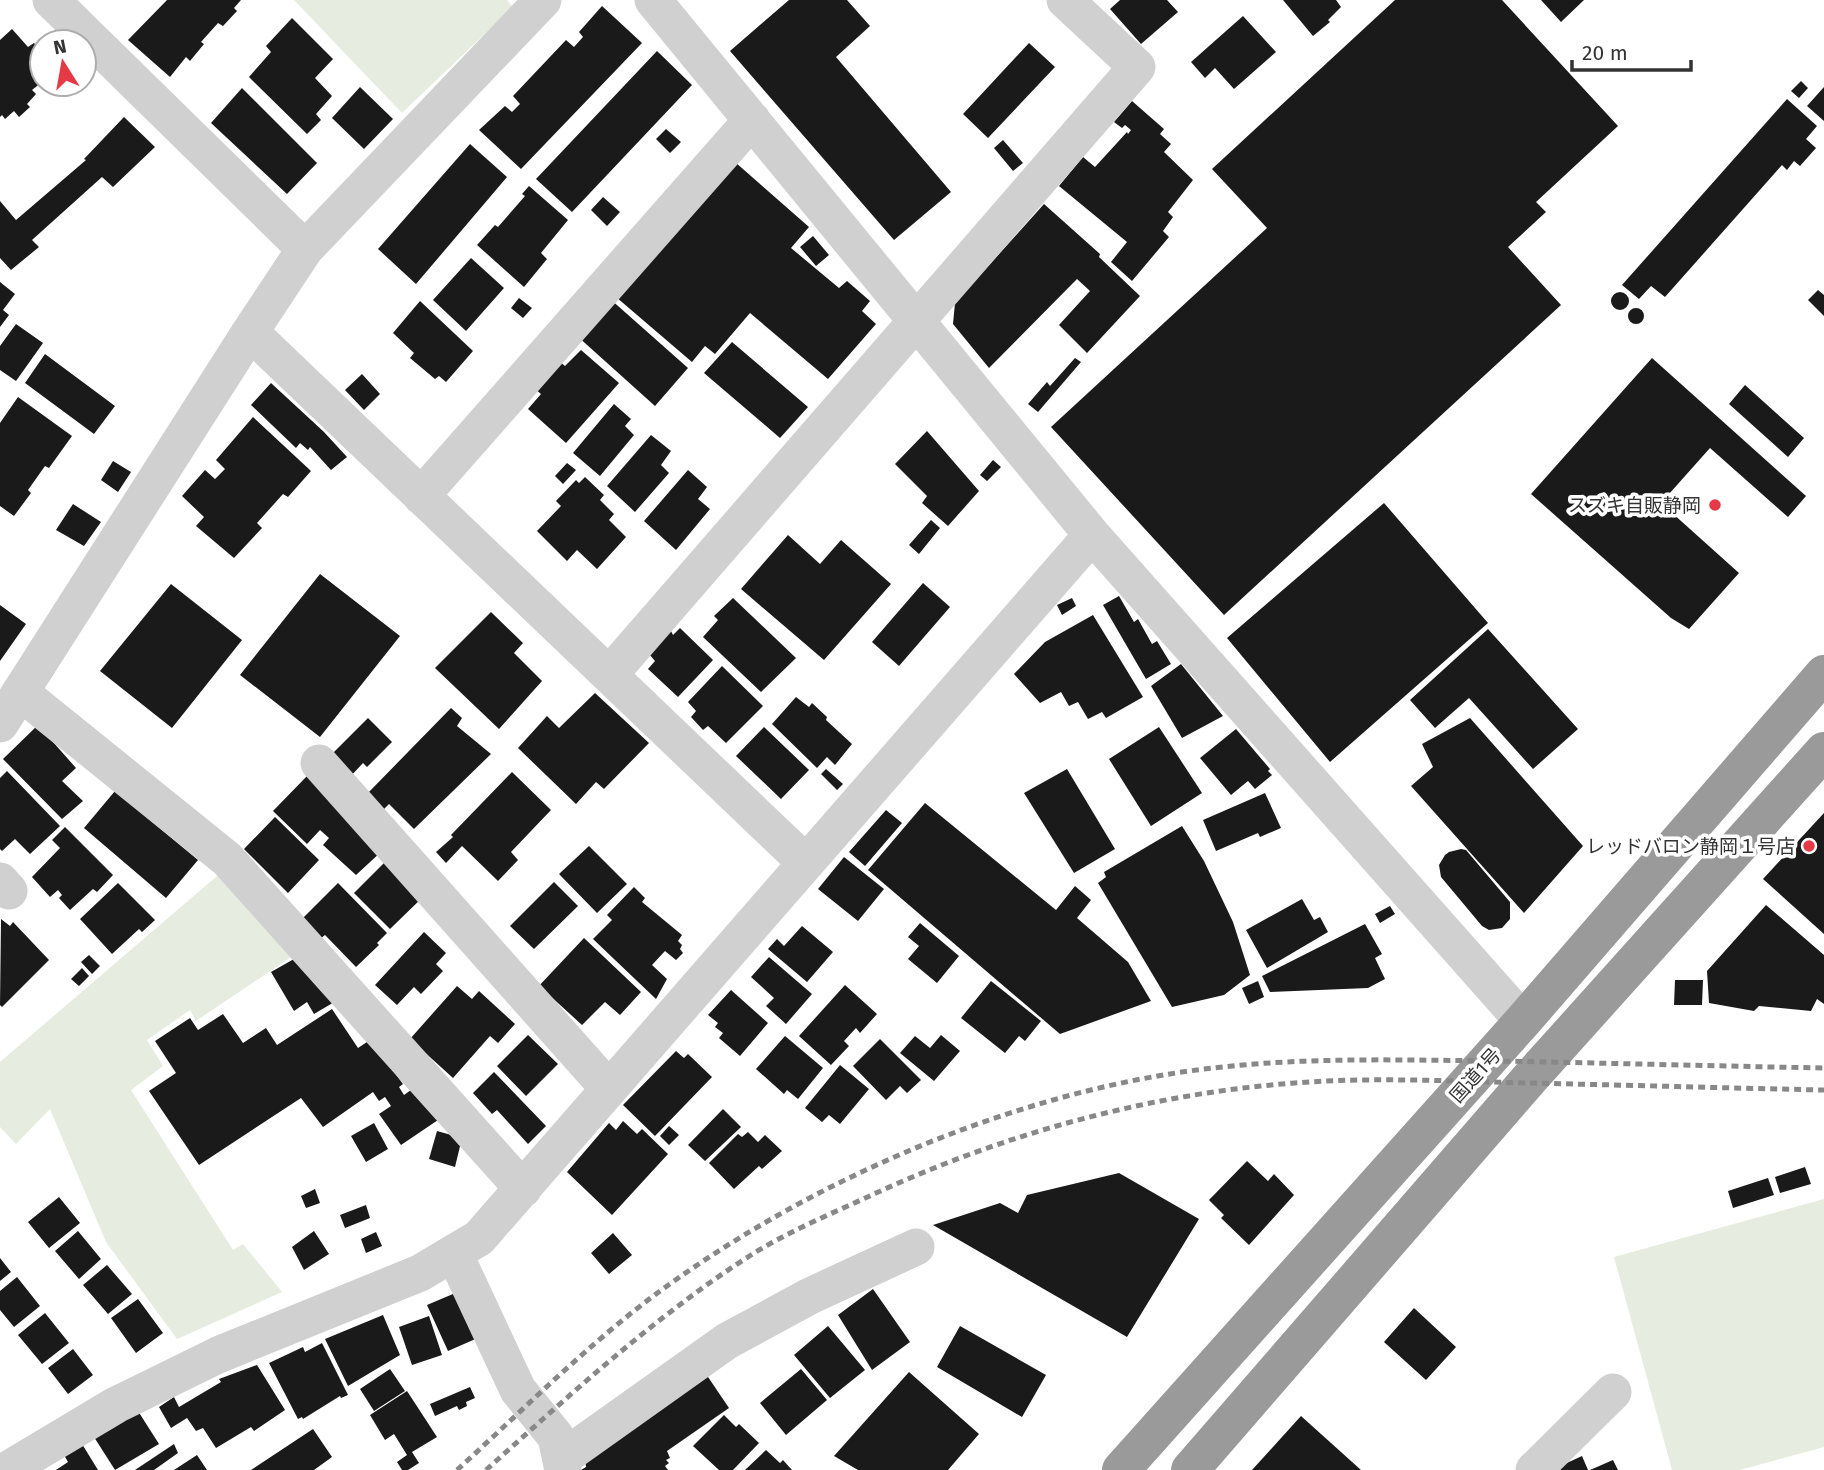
<svg xmlns="http://www.w3.org/2000/svg" width="1824" height="1470" font-family="'Fira Sans','Noto Sans JP',sans-serif">
<style>
.green{fill:#e6ecdf}
.building{fill:#1a1a1a}
.lines{fill:none;stroke-linecap:round;stroke-linejoin:round}
.street{stroke:#d0d0d0;stroke-width:37}
.highway{stroke:#9a9a9a;stroke-width:38}
.rail{stroke:#888;stroke-width:5;stroke-dasharray:7 5;stroke-linecap:butt}
.poi-dot{fill:#e63946;stroke:#fff;stroke-width:2.5}
.labels{text-anchor:middle;stroke-width:7;stroke-linejoin:round;paint-order:stroke}
.poi-label{font-size:19px;fill:#333;stroke:#fff;text-anchor:end}
.street-label{font-size:19px;fill:#333;stroke:#fff}
</style>
<rect width="100%" height="100%" fill="#fff"/>
<path class="green" d="M294 0H507L513 7 402 113Z
M224 870 291 957 196 1021 190 1010 147 1040 163 1066 131 1090 233 1250 243 1244 282 1292 177 1339 106 1242 50 1109 16 1144 0 1127V1062Z
M1824 1199V1447L1740 1470H1672L1614 1257Z"/>
<path class="building" d="M167 0H241L234 8 237 11 223 26 218 23 201 42 204 44 190 61 186 57 170 77 128 40Z
M789 0H847L870 26 836 57 951 192 894 240 730 51Z
M1120 0H1167L1178 12 1141 44 1110 9Z
M1283 0H1336L1341 7 1328 20 1330 22 1313 36Z
M1395 0H1502L1618 126 1536 202 1546 212 1508 247 1561 305 1224 615 1051 427 1267 228 1212 169Z
M1541 0H1584L1561 22Z
M602 6 642 43 521 169 479 130 505 106 512 112 520 104 513 96 566 40 574 47 583 37 579 32Z
M1243 16 1276 52 1234 89 1215 68 1205 78 1191 62Z
M292 18 333 59 315 78 332 96 316 114 321 120 307 134 249 77 271 52 266 46Z
M12 29 28 47 34 43 42 52V82L32 90 36 94 27 104 30 107 19 117 14 111 5 119 2 115 0 117V40Z
M1029 43 1055 67 988 138 963 114Z
M657 51 692 85 572 212 536 179Z
M1801 81 1808 88 1799 98 1791 91Z
M360 87 393 119 364 149 332 118Z
M1824 87V121L1807 106Z
M242 88 317 163 287 194 211 123Z
M1787 99 1817 126 1806 139 1816 148 1800 166 1794 161 1787 170 1782 165 1665 297 1651 286 1639 299 1622 285Z
M1132 101 1164 129 1160 134 1171 144 1164 152 1193 180 1168 212 1173 217 1163 231 1169 237 1132 281 1111 262 1127 242 1059 186 1083 157 1095 167 1127 132 1128 134 1131 130 1125 125 1122 128 1114 122Z
M124 117 155 147 113 187 102 177 32 240 39 247 11 270 0 258V201L16 220 86 160 84 159Z
M666 129 681 142 670 153 656 139Z
M1003 140 1023 163 1013 171 994 148Z
M470 144 507 177 416 284 378 249Z
M735 162 809 227 791 248 839 288 847 281 870 301 862 311 876 324 828 379 750 313 715 354 705 346 692 362 616 297Z
M529 186 568 220 541 253 547 259 524 287 477 245 495 225 498 227 525 196 522 194Z
M603 197 620 212 607 226 591 210Z
M1044 204 1100 254 1099 257 1140 296 1087 353 1059 325 1090 291 1077 279 989 368 953 324 955 303Z
M813 236 829 255 816 266 800 247Z
M471 258 504 288 466 331 433 300Z
M0 282 15 294 3 310 9 315 0 327Z
M1818 290 1824 295V316L1808 300Z
M1611 301a9 9 0 1 1 18 0a9 9 0 1 1-18 0Z
M519 298 532 308 523 318 511 308Z
M609 298 688 368 655 406 576 335Z
M420 301 473 351 446 382 439 376 435 379 410 358 414 353 393 333Z
M1628 316a8 8 0 1 1 16 0a8 8 0 1 1-16 0Z
M16 324 43 343 16 381 0 370V346Z
M732 342 808 407 780 438 704 373Z
M581 350 619 383 566 443 528 409 541 394 535 389 559 361 565 366Z
M45 354 115 406 94 434 25 383Z
M1075 358 1081 362 1038 412 1028 404 1047 382 1050 386Z
M1652 358 1806 496 1788 517 1710 448 1661 503 1739 573 1689 629 1671 618 1531 494Z
M362 374 380 394 364 410 345 390Z
M271 383 324 432 347 457 331 470 310 447 308 450 300 443 296 448 251 405Z
M1745 385 1804 438 1788 457 1729 404Z
M18 397 72 436 49 468 45 466 28 490 31 493 14 516 0 506V423Z
M614 404 631 419 625 426 634 435 600 476 573 453Z
M253 417 311 471 288 497 283 494 257 523 262 528 234 558 196 526 204 517 182 496 205 470 215 479 225 469 216 460Z
M927 431 979 491 948 526 922 503 927 496 895 464Z
M651 435 671 451 661 465 669 473 635 512 607 486Z
M993 460 1001 467 987 481 980 475Z
M113 461 131 472 118 492 101 480Z
M567 463 576 470 563 484 555 476Z
M688 470 707 487 698 499 710 509 676 550 644 521Z
M585 477 604 495 600 500 614 514 609 520 626 537 597 569 577 550 567 561 537 531 561 506 556 501 576 480 579 483Z
M1384 503 1488 623 1330 762 1227 638Z
M73 504 101 522 84 546 56 530Z
M931 520 940 528 919 554 909 545Z
M788 535 820 564 841 540 891 584 824 660 741 589Z
M320 574 400 636 320 737 240 675Z
M923 583 950 607 899 666 872 642Z
M171 584 242 640 172 728 100 671Z
M1119 596 1134 622 1138 619 1152 644 1157 641 1171 664 1146 679 1103 605Z
M733 598 796 658 761 692 703 637 718 620 714 616Z
M1072 598 1076 606 1062 615 1057 605Z
M0 605 26 624 0 661Z
M491 612 523 643 514 653 542 681 499 729 435 668Z
M1093 615 1143 697 1106 718 1102 712 1088 719 1078 702 1069 706 1061 692 1040 703 1014 674 1045 642Z
M680 628 713 660 678 697 648 669 655 661 649 654 671 631 673 635Z
M1488 629 1578 729 1533 769 1469 698 1435 728 1410 700Z
M1181 664 1223 716 1182 738 1151 686Z
M722 666 763 706 726 743 708 726 703 730 691 717 696 711 688 702Z
M595 693 649 743 604 789 596 782 576 804 518 748 547 716 559 728Z
M796 697 809 707 812 703 827 717 826 720 852 744 835 765 827 757 817 768 772 724Z
M451 708 462 718 457 726 491 754 414 829 389 804 384 809 367 794Z
M368 718 392 742 367 767 363 763 350 777 328 758Z
M1470 718 1583 846 1524 913 1411 786 1433 767 1422 744Z
M38 725 76 768 62 781 83 801 62 819 3 759Z
M764 727 809 770 781 799 736 756Z
M1159 727 1202 793 1151 826 1109 759Z
M1236 729 1270 769 1268 771 1272 775 1255 789 1248 781 1231 795 1200 758Z
M826 769 843 784 837 790 821 774Z
M1067 769 1115 849 1074 873 1024 793Z
M7 771 60 826 30 854 15 839 2 851 0 849V778Z
M512 772 551 810 511 852 518 860 498 881 462 846 446 863 436 852 453 837 451 835Z
M307 776 382 851 356 875 323 845 329 838 320 830 307 844 273 811Z
M115 791 198 860 166 898 84 828Z
M1265 793 1281 828 1260 837 1258 833 1216 851 1203 820Z
M925 803 1056 910 1075 886 1091 900 1077 918 1128 962 1151 1001 1060 1034 868 870Z
M886 810 902 823 865 866 849 852Z
M1824 813V934L1763 879Z
M275 817 319 860 288 893 244 849Z
M1182 826 1204 861 1233 922 1250 975 1224 995 1172 1007 1098 883 1106 877 1104 872Z
M65 827 113 875 97 892 93 889 70 910 59 898 62 895 58 890 50 897 32 877 60 848 52 840Z
M589 846 627 884 597 913 559 874Z
M1461 849 1466 850 1510 902V919L1502 928 1489 930 1482 926 1441 877 1439 865 1445 855 1449 852Z
M844 857 884 889 858 921 818 889Z
M388 859 425 895 390 929 354 893Z
M554 882 578 906 534 949 510 926Z
M118 883 155 920 142 932 139 929 112 954 80 919Z
M338 883 387 933 377 943 379 945 356 967 325 935 320 939 302 919Z
M634 887 645 898 642 902 682 935 678 941 682 945 680 949 683 953 676 960 665 951 652 965 667 979 656 999 593 939 612 920 607 915Z
M1302 899 1314 920 1320 917 1328 932 1267 968 1246 930Z
M1766 905 1824 955V1004L1817 999 1811 1011 1759 1006 1754 1011 1709 1003 1707 971Z
M1390 906 1395 914 1380 923 1375 914Z
M1 919 10 926 13 922 49 960 2 1007 0 1005Z
M920 923 959 956 937 983 908 959 919 946 908 937Z
M1365 924 1382 954 1375 958 1385 979 1368 988 1270 992 1262 976Z
M802 926 833 952 807 982 768 949 777 939 784 946Z
M424 932 446 953 436 964 443 971 421 994 414 987 397 1005 375 985Z
M584 938 641 992 620 1015 605 1002 582 1025 547 993 537 988Z
M89 955 100 966 92 974 81 962Z
M301 955 336 1001 314 1014 307 1002 294 1011 271 972Z
M769 957 812 994 786 1024 766 1006 774 998 751 977Z
M82 968 89 976 79 986 71 979Z
M1675 980H1703L1702 1005H1674Z
M991 981 1041 1021 1025 1041 1019 1036 1005 1053 961 1018Z
M1258 981 1264 997 1249 1004 1242 988Z
M845 985 877 1014 860 1033 856 1028 844 1041 849 1046 831 1065 799 1036Z
M457 986 472 999 479 991 515 1024 498 1043 490 1036 453 1078 410 1039Z
M731 990 768 1023 740 1056 719 1038 723 1033 715 1027 718 1023 708 1015Z
M332 1009 358 1048 370 1040 403 1084 399 1087 404 1095 415 1087 438 1120 401 1145 379 1114 391 1106 385 1097 379 1101 373 1092 323 1127 301 1098 199 1165 149 1091 176 1073 155 1041 190 1018 198 1030 223 1014 243 1043 266 1028 277 1045Z
M528 1035 558 1064 526 1096 497 1066Z
M941 1035 960 1051 934 1081 900 1053 915 1036 930 1048Z
M785 1036 823 1068 798 1099 787 1090 784 1094 756 1069Z
M880 1039 921 1080 907 1093 900 1086 886 1100 853 1066Z
M676 1051 684 1058 688 1054 712 1077 655 1136 623 1105Z
M840 1065 869 1089 840 1124 829 1115 822 1122 805 1108Z
M494 1072 546 1126 528 1144 497 1110 492 1114 473 1093Z
M723 1109 741 1127 705 1161 688 1145Z
M623 1121 637 1134 642 1129 668 1154 612 1215 567 1172 609 1123 616 1130Z
M374 1123 388 1149 366 1162 351 1136Z
M669 1126 679 1135 669 1145 660 1136Z
M437 1131 462 1138 455 1167 429 1159Z
M748 1132 758 1142 765 1135 782 1151 762 1169 759 1166 734 1189 709 1163 738 1134 742 1137Z
M1247 1161 1268 1181 1274 1174 1294 1195 1249 1245 1221 1218 1224 1215 1209 1200Z
M1805 1167 1811 1184 1780 1193 1775 1177Z
M1119 1173 1199 1219 1127 1337 933 1225 1000 1203 1018 1213 1027 1195Z
M1768 1178 1774 1195 1733 1208 1728 1191Z
M315 1189 320 1203 306 1208 301 1196Z
M59 1197 80 1223 49 1248 28 1222Z
M366 1205 370 1218 345 1228 340 1215Z
M78 1231 101 1259 79 1279 55 1251Z
M314 1231 329 1254 304 1270 292 1247Z
M376 1232 382 1246 366 1253 361 1239Z
M613 1233 632 1255 609 1274 591 1253Z
M0 1258 11 1272 0 1281Z
M107 1265 132 1294 108 1314 83 1285Z
M17 1277 40 1306 14 1327 0 1310V1291Z
M873 1289 910 1342 872 1370 838 1315Z
M460 1291 480 1337 448 1351 427 1305Z
M138 1299 163 1333 136 1353 111 1318Z
M1414 1308 1456 1347 1426 1380 1384 1342Z
M45 1313 69 1343 42 1364 18 1335Z
M383 1315 400 1355 348 1386 325 1339Z
M429 1316 442 1355 412 1365 399 1327Z
M828 1326 865 1370 830 1398 794 1355Z
M960 1326 1046 1375 1022 1417 937 1367Z
M322 1343 348 1395 341 1398 340 1396 303 1419 302 1417 298 1419 269 1363 303 1347 305 1352Z
M73 1349 93 1375 68 1394 48 1368Z
M257 1365 285 1410 254 1431 251 1427 216 1448 203 1428 196 1431 187 1418 171 1428 159 1407 174 1397 179 1407 221 1382 219 1379Z
M390 1369 405 1391 374 1411 360 1389Z
M801 1369 827 1400 786 1435 760 1403Z
M909 1372 979 1434 948 1470H858L834 1456Z
M706 1374 729 1408 667 1451 670 1458 666 1460 669 1463 665 1466 668 1470H581L586 1467 585 1458Z
M470 1387 475 1398 466 1402 467 1406 459 1410 457 1406 435 1416 430 1404Z
M407 1391 437 1437 412 1452 419 1463 408 1470H402L397 1462 407 1455 394 1434 385 1440 370 1415Z
M138 1411 159 1444 115 1470 94 1437Z
M724 1415 736 1427 739 1424 759 1443 733 1470H719L693 1446Z
M1301 1416 1361 1470H1252Z
M313 1429 332 1457 314 1470H251Z
M82 1444 98 1470H56L68 1462 64 1455Z
M174 1444 178 1453 154 1470H135Z
M766 1450 780 1463 783 1460 792 1470H745Z
M197 1455 207 1470H174Z
M1582 1456 1588 1470H1559L1558 1467Z
M1613 1460 1618 1470H1590Z"/>
<g class="lines">
<path class="street" d="M51 0 305 249
M653 0 1092 535 1523 1021
M250 332 806 863
M421 496 752 120
M609 675 1137 67 1065 0
M20 692 227 859 523 1189
M0 724 250 332 305 249 543 0
M319 763 609 1089
M0 881 9 891
M454 1253 518 1390 556 1437 563 1470
M561 1459 727 1341 810 1296 916 1247
M7 1470 116 1405 218 1355 420 1273 479 1238 1092 535
M1534 1470 1613 1392"/>
<path class="highway" d="M1121 1470 1523 1021 1824 674
M1190 1470 1531 1077 1824 751"/>
<path class="rail" d="M457 1470C521 1412 583 1349 652 1297 809 1180 1018 1090 1213 1068 1307 1057 1401 1060 1496 1061 1605 1063 1715 1066 1824 1068
M486 1470C571 1394 654 1317 751 1255 789 1231 833 1213 874 1194 1006 1133 1149 1094 1294 1083 1371 1077 1449 1081 1526 1083 1625 1085 1725 1088 1824 1090"/>
</g>
<g class="poi-dot">
<circle cx="1715" cy="505" r="7"/>
<circle cx="1809" cy="846" r="7"/>
</g>
<g class="labels">
<g class="poi-label">
<text x="1701" y="512">スズキ自販静岡</text>
<text x="1795" y="853">レッドバロン静岡１号店</text>
</g>
<g class="street-label">
<text transform="translate(1475 1075) rotate(-48)" y="7">国道1号</text>
</g>
</g>
<g transform="translate(63 63) rotate(349)"><circle r="33" fill="#ffffff" stroke="#adadad" stroke-width="2"/>
<path d="M0-5L12 26L0 18L-12 26Z" fill="#e63946"/>
<text y="-10" font-size="19" font-weight="bold" text-anchor="middle" fill="#333333">N</text>
</g>
<path d="M1572 60v10h119v-10" fill="none" stroke="#333333" stroke-width="3.5"/>
<text x="1582" y="60" font-size="21" fill="#333333" stroke="#ffffff" stroke-width="5" paint-order="stroke">20 m</text>
</svg>
